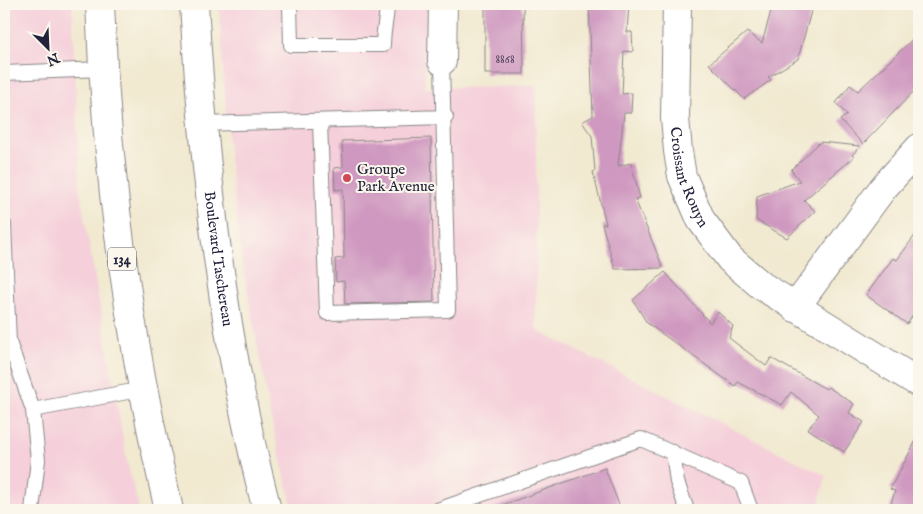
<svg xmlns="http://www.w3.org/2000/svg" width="923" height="514" font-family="'IM FELL English',serif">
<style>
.built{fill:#f5cfda}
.building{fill:#cf98c0}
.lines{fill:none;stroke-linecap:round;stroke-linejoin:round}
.service-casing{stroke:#8a8686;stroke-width:16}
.minor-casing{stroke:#8a8686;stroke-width:30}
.primary-casing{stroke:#8a8686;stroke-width:30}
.service{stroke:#fff;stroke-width:14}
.minor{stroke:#fff;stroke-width:28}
.primary{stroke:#fff;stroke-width:28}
.poi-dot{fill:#d1495b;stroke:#fbf7ec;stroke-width:2}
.labels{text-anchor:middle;stroke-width:4;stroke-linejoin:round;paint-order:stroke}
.number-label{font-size:12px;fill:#4d405c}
.shield{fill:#fbf7ec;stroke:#636270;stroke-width:1}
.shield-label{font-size:14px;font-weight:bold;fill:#22223b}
.poi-label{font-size:15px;fill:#22223b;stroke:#fbf7ec;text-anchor:start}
.street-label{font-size:15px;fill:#22223b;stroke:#fbf7ec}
</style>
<rect width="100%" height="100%" fill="#fbf7ec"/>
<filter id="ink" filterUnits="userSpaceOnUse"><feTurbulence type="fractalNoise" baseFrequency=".02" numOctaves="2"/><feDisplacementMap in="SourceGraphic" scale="10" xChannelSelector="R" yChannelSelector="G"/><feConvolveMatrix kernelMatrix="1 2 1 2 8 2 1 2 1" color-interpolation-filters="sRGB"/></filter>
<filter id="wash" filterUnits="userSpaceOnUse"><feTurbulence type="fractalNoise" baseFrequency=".0096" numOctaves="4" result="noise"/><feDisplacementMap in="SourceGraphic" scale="20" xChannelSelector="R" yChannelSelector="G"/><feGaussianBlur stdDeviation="1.12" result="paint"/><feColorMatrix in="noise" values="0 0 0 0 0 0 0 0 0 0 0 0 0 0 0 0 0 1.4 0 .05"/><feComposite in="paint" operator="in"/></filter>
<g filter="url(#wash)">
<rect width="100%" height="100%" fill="#f1e9d0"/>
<path class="built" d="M4 4H72L80 192 127 462 139 510H4Z
M219 4H432L431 65H425V88L536 86V330L826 476 817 510H293L271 419 243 267 229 156Z"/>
<g id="blocks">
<path class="building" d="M485 4H523L524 74H485Z
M589 4H629L627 32H632L633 52 624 51 622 94 632 93 631 113H624L618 166 631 163 640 198 635 199 663 268 615 269 602 224H606L593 172 595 171 592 136 582 122 593 116Z
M773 4 794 10 798 4H813L798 59 768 77 771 80 744 99 709 64 747 32 762 43Z
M919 33V86L863 144 840 120 847 115 836 103 850 85 858 91Z
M431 138 434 302 345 304 344 281 336 282 335 259 344 258 343 189 335 190 334 168 343 167 342 141Z
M820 142 860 146 852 155 854 157 804 200 815 211 787 238 756 220 757 196 800 181 791 170Z
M919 230V306L907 324 866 295 893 258 897 260Z
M665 272 710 323 718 312 733 326 729 338 766 366 771 358 826 389 828 387 854 404 849 413 864 422 844 452 808 429 819 415 791 392 782 405 738 382 735 386 647 323 633 300Z
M919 435V510H889L895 491 890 489Z
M605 468 621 510H494V508Z"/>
</g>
</g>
<g filter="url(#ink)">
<use href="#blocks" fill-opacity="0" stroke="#8a8686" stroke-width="1"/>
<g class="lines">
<defs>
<path id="service" d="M290 4 291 45H383C383 30 387 18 387 4
M4 73 103 69
M320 122 327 313 448 310 442 61
M201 124 446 117
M4 225 9 342
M4 344 9 342 33 410 38 460 32 510
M33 410 143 389
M673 452 677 482 687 510
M437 510 641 439 741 483 751 510"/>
<g id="minor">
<path id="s1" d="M677 4 675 118 678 151 682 176 701 220 730 259 762 286 919 383"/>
<path d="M442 61 443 4"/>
<path d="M795 308 883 188 919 148"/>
</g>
<g id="primary">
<path d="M100 4C106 174 130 345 169 510"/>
<path id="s2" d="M194 4C204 175 224 344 267 510"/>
</g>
</defs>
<use href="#service" class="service-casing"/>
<use href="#minor" class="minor-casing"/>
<use href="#primary" class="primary-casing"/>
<use href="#service" class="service"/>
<use href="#minor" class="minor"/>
<use href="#primary" class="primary"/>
</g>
</g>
<circle class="poi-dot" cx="347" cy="178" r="5"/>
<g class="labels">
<g class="number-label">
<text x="505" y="63">8868</text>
</g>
<rect class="shield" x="108" y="247.5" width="28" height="23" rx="4"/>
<g class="shield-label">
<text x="122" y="264">134</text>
</g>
<g class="poi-label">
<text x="357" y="174">Groupe<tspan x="357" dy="17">Park Avenue</tspan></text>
</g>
<g class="street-label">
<text dy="5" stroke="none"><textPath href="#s1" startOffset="175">Croissant Rouyn</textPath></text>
<text dy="5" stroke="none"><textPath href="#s2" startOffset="256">Boulevard Taschereau</textPath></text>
</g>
</g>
<rect width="923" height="514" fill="none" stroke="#fbf7ec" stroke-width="20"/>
<g transform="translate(48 48) rotate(156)" stroke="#fbf7ec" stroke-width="4" paint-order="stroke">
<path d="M0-4L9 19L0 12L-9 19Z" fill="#22223b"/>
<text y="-8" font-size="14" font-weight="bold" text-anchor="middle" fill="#22223b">N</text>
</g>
</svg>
